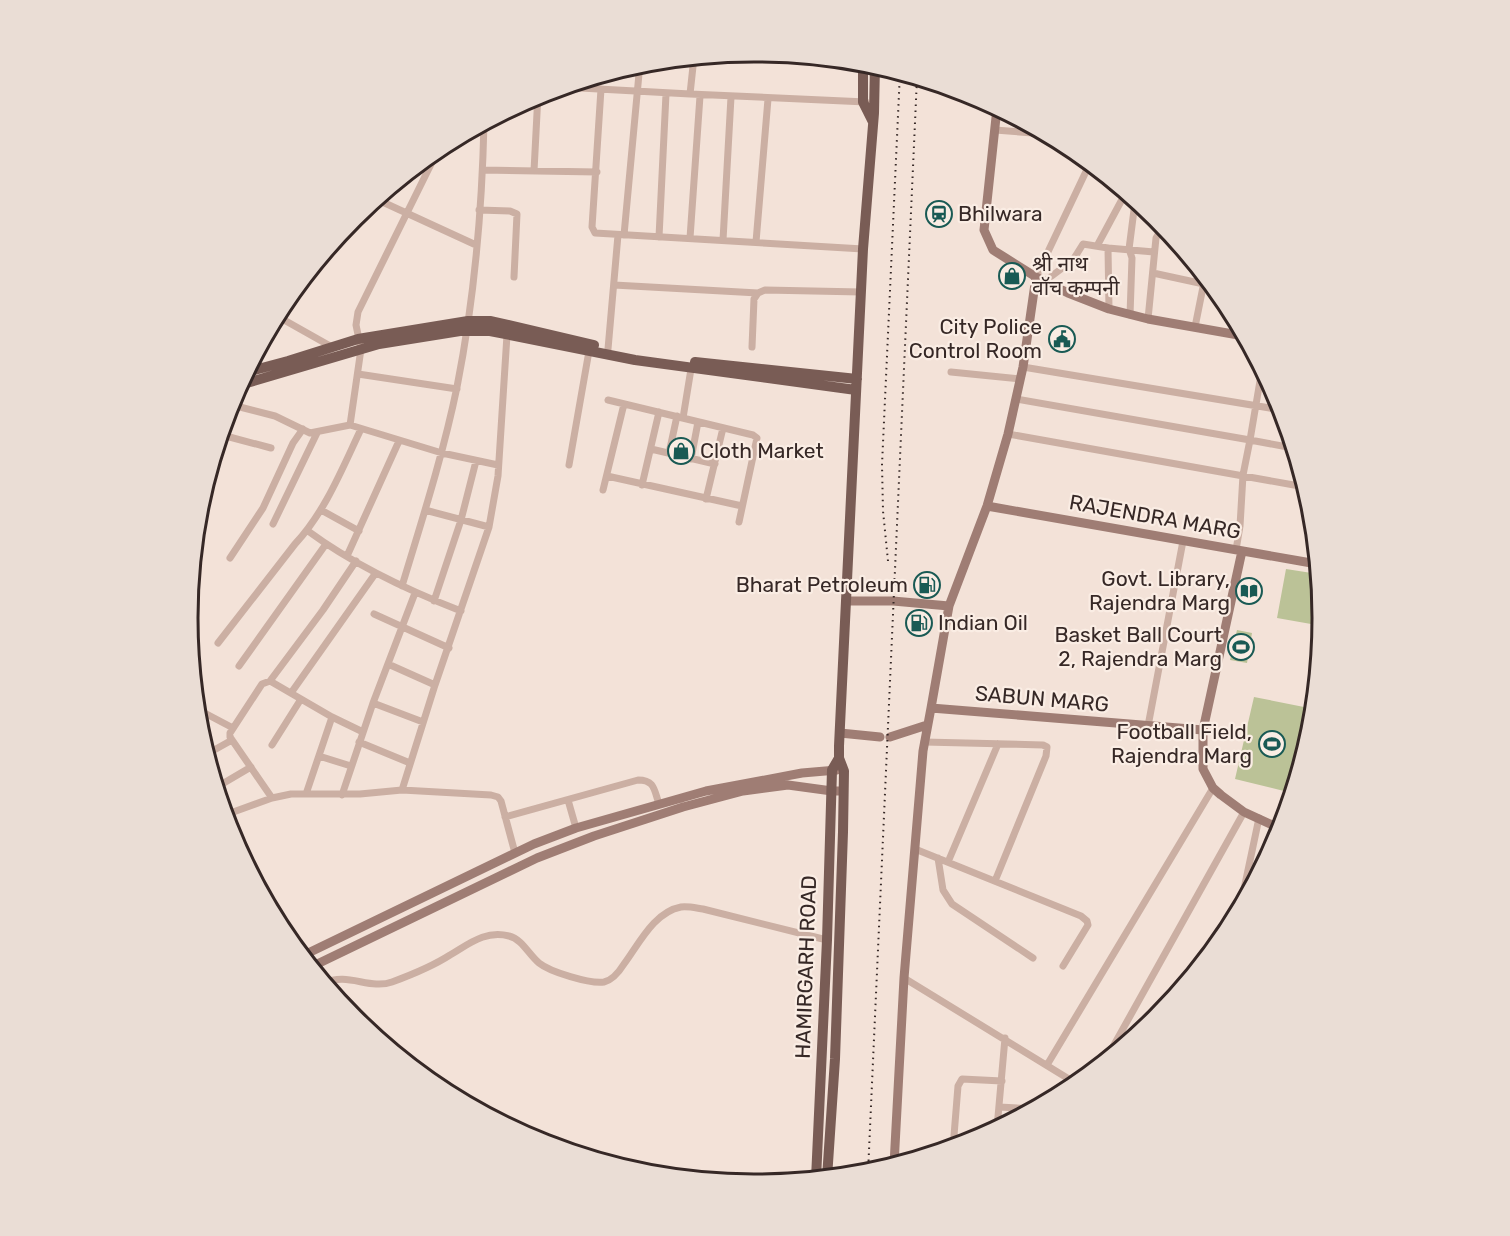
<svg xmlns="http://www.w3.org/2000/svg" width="1510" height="1236" font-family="Rubik,'Noto Sans Devanagari',sans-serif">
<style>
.green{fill:#bbc297}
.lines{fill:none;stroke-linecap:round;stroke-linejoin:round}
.street{stroke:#cbafa3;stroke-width:7}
.secondary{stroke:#9f7d74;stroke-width:9}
.primary{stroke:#795c55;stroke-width:10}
.rail{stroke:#362826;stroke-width:2;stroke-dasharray:1.5 4.5;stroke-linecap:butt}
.labels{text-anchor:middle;stroke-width:4.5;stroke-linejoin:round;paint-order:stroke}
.poi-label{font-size:21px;fill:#362826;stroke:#faede4;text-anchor:end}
.street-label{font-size:21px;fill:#362826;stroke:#faede4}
.rim{fill:none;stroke:#362826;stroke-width:3}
</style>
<rect width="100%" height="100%" fill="#f3e2d8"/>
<path class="green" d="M1286 569 1318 574V583L1311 624 1277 618Z
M1237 630 1252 633 1247 663 1230 660Z
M1254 697 1309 708 1292 793 1235 779Z"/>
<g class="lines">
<path class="street" d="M694 57 690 94 866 102
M562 87 690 94
M601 89 592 227 595 233 863 249
M995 130 1046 134
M483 170 597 172
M534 171 538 94
M376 199 476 245
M479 210 510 211 517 214 514 277
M1161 223 1159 233 1171 235
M624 235 640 63
M659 237 666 94
M690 238 700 96
M723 240 731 97
M756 242 768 99
M1097 246 1126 192
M1153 273 1213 286
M1036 277 1090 163
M1045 281 1073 260 1083 244 1108 248
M614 285 758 293
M1109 309 1108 248 1154 252
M1130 315 1132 258 1129 249 1134 210 1149 211
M277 316 332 347
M1148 319 1156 238 1159 233
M1195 327 1205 277
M752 347 754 299 758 293 765 290 861 292
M608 349 618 235
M1023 367 1282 410
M1262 369 1250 440 1293 448
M951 372 1020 379
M358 374 457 389
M1016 399 1250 440 1243 475 1240 526 1236 550
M608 400 753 435 757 438 739 522
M232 405 275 416 310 433 350 425 442 453 498 465
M683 418 691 369
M350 425 361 349 356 325 358 312 439 148
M1008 434 1305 487
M222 435 271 448
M218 446 229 418 235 395
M651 449 715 464
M669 453 677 416
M691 459 698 422
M569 465 589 351
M607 476 742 506
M642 485 659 412
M603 490 624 404
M706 499 723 428
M200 505 210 487 208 476
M321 510 359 531
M425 510 489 527
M273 524 317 433
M308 531C354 565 407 590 461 611
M347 556 399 441
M230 558 263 508 293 443 303 429
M402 586C422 520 443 455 457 387 474 301 482 211 484 123
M434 601 461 520 476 461
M374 614 449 648
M218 643 295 544C325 512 342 469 361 429
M388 664 435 685
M239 666 326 544
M270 681 323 610 356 561
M291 693 375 574
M373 703 423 722
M197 709 233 728
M1148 726 1183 541
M359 742 410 763
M924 742 1043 745 1047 747 1046 756 995 881
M272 745 301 699
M207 754 232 740
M319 756 351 766
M217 787 251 767
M402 790 435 685 489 527 498 476 507 335
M306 794 332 717
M342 795 373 703 415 593
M272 798 230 737V733L262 684 270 681 332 717 363 732
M568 800 576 828
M225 815 272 798 291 794H360L402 790 491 795 498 797 501 801 515 853
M505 817 638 780C655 780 654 790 659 804
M915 849 1081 916 1087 921 1088 925 1063 966
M938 858 943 890 952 904 1033 958
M948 862 998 744
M1240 908 1259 818
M904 978 1077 1084
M325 983C347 972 370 990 392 982 411 975 433 966 450 955 469 944 485 930 509 936 522 939 529 955 539 963 550 972 590 984 604 982 613 980 619 972 624 964 639 944 654 912 681 907 688 906 696 908 703 909L827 940
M1105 1061 1244 812
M1047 1065 1213 788
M999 1107 1034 1109
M997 1128 1005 1038
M953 1148 958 1086 962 1079 1002 1081"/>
<path class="secondary" d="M997 108 984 230 993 250 1036 277 1068 293 1109 309 1148 319 1244 336
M987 506 1317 564
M1242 551 1203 730V769L1213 788 1221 795 1244 812 1281 829
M846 601H893L949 606
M931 708 949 606 987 506 1008 434 1023 367 1036 277
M840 733 880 737
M890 737 927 725
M302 956 534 844 576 828 706 791 802 773 837 770
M311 967 537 858 594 836 683 807 743 791 788 785 832 791H843
M894 1165 904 978 923 751 931 708 1203 730"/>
<path class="primary" d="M863 62V102L873 122
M695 362 857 379
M247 372 288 361 358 339 468 321H491L594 345
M240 385 379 344 460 331H490L635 360 856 390
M827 1178 835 1059 843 832 844 771 839 758V746L863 249 874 113 875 65
M816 1179 827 940 832 770 839 758"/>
<path class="rail" d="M888 561 883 511 882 465 900 72
M868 1173 917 78"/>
</g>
<defs>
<symbol id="station-ring" viewBox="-11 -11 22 22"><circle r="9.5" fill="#faede4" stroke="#195a54" stroke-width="1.5"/><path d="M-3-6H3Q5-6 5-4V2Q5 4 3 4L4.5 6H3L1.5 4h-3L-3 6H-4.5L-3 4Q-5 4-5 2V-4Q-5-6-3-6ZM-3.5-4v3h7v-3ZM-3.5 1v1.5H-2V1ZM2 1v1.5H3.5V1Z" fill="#195a54"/></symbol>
<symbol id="shop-ring" viewBox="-11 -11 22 22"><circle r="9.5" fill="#faede4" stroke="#195a54" stroke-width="1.5"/><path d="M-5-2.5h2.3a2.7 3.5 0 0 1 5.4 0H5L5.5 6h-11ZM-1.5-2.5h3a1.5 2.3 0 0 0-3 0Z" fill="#195a54"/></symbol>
<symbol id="civic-ring" viewBox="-11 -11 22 22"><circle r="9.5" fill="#faede4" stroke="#195a54" stroke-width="1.5"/><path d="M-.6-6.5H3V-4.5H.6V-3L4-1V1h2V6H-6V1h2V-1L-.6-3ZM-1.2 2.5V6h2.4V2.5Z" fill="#195a54"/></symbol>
<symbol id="fuel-ring" viewBox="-11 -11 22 22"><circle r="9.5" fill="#faede4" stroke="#195a54" stroke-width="1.5"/><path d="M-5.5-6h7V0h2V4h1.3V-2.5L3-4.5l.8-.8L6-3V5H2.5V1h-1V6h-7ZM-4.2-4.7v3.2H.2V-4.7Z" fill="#195a54"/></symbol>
<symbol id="library-ring" viewBox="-11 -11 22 22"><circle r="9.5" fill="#faede4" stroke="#195a54" stroke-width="1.5"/><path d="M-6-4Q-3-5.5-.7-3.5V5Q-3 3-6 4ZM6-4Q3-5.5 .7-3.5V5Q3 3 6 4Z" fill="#195a54"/></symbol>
<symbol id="stadium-ring" viewBox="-11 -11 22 22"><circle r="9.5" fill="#faede4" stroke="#195a54" stroke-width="1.5"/><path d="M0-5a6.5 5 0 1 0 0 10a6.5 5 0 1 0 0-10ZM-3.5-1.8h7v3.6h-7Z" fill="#195a54"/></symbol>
</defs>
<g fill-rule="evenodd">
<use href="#station-ring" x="924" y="199" width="30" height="30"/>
<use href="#shop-ring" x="997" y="261" width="30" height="30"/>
<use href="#civic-ring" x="1047" y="324" width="30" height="30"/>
<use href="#shop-ring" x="666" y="436" width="30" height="30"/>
<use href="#fuel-ring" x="912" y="570" width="30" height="30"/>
<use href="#library-ring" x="1234" y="576" width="30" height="30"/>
<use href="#fuel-ring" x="904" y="608" width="30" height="30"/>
<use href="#stadium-ring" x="1226" y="632" width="30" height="30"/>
<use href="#stadium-ring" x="1257" y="729" width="30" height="30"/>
</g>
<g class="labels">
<g class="poi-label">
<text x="958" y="221" text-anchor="start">Bhilwara</text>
<text x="1032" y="271" text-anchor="start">श्री नाथ<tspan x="1032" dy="24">वॉच कम्पनी</tspan></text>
<text x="1042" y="334">City Police<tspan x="1042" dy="24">Control Room</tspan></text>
<text x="700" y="458" text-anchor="start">Cloth Market</text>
<text x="1230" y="586">Govt. Library,<tspan x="1230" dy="24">Rajendra Marg</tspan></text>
<text x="908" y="592">Bharat Petroleum</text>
<text x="938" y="630" text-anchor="start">Indian Oil</text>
<text x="1222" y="642">Basket Ball Court<tspan x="1222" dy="24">2, Rajendra Marg</tspan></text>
<text x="1252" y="739">Football Field,<tspan x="1252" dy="24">Rajendra Marg</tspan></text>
</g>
<g class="street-label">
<text transform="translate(1155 517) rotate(10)" y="7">RAJENDRA MARG</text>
<text transform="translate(1042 699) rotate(5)" y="7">SABUN MARG</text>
<text transform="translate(806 967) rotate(-88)" y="7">HAMIRGARH ROAD</text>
</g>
</g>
<path d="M0 0H1510V1236H0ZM754 62H756A556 556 0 0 1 1312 618V618A556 556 0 0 1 756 1174H754A556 556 0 0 1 198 618V618A556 556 0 0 1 754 62Z" fill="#eaddd5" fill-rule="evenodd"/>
<path class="rim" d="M754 62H756A556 556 0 0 1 1312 618V618A556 556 0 0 1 756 1174H754A556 556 0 0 1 198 618V618A556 556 0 0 1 754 62Z"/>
</svg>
